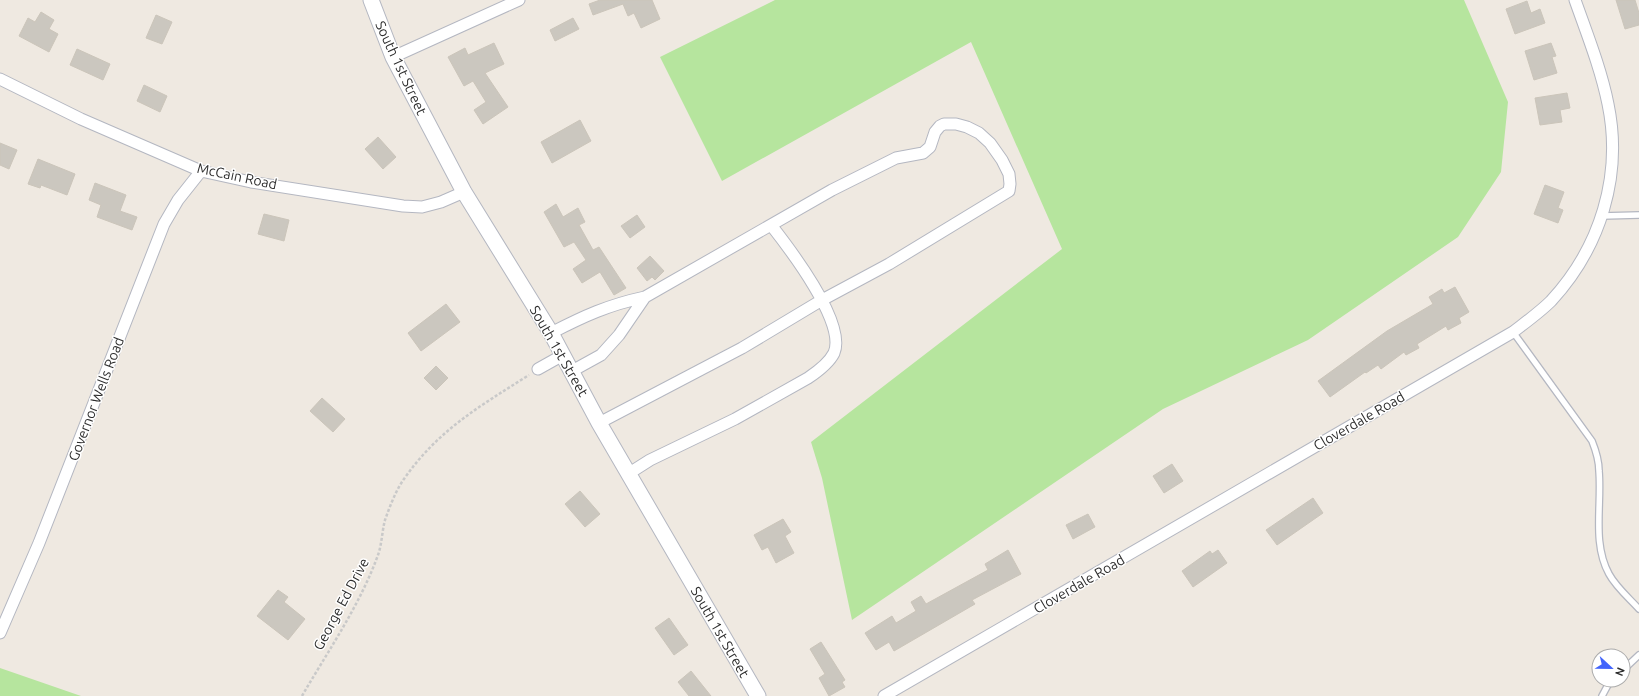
<svg xmlns="http://www.w3.org/2000/svg" width="1639" height="696" font-family="Ubuntu,sans-serif">
<style>
.green{fill:#b6e59e}
.building{fill:#cbc7bf;stroke:#cbc5ba}
.lines{fill:none;stroke-linecap:round;stroke-linejoin:round}
.lane-casing{stroke:#b4b7c1;stroke-width:8}
.street-casing{stroke:#b4b7c1;stroke-width:13}
.secondary-casing{stroke:#b4b7c1;stroke-width:17}
.path{stroke:#c9c9c9;stroke-width:2.5;stroke-dasharray:3 2;stroke-linecap:butt}
.lane{stroke:#fff;stroke-width:5.5}
.street{stroke:#fff;stroke-width:11}
.secondary{stroke:#fff;stroke-width:15}
.labels{text-anchor:middle;stroke-width:3;stroke-linejoin:round;paint-order:stroke}
.street-label{font-size:14px;fill:#2e2e2e;stroke:#fff}
</style>
<rect width="100%" height="100%" fill="#efe9e1"/>
<path class="green" d="M775 0H1464L1508 102 1501 172 1458 237 1308 340 1163 409 852 620 822 478 811 442 1062 249 971 42 722 181 660 57Z
M0 668 81 696H0Z"/>
<path class="building" d="M600 0H652L660 19 641 28 634 13 628 16 623 4 593 15 589 4Z
M1616 0H1635L1639 13V25L1625 29Z
M1527 1 1531 13 1540 9 1545 23 1515 34 1506 9Z
M41 12 54 20 49 29 58 34 49 52 19 36 28 18 35 22Z
M156 15 172 22 162 44 146 38Z
M573 18 579 29 555 41 550 30Z
M494 43 504 64 485 73 508 107 483 124 474 110 486 102 473 81 464 86 448 57 465 48 468 55Z
M1551 43 1556 56 1552 57 1557 73 1534 80 1525 51Z
M77 49 110 64 103 80 70 65Z
M144 85 167 96 160 112 137 101Z
M1567 93 1570 108 1560 110 1562 122 1540 125 1535 98Z
M580 120 591 141 552 163 541 142Z
M378 137 396 157 383 169 365 149Z
M0 143 17 150 9 169 0 165Z
M38 159 75 174 67 195 41 185 40 188 28 184Z
M95 183 126 195 120 211 137 217 132 230 97 217 101 205 89 200Z
M1545 185 1564 192 1558 208 1563 210 1558 223 1534 214Z
M556 204 563 217 578 208 585 222 579 225 593 250 599 247 626 288 614 295 600 272 582 283 573 269 586 260 574 242 564 247 544 212Z
M264 214 289 220 284 241 258 234Z
M637 215 645 227 630 238 621 226Z
M650 256 664 271 655 280 652 277 647 281 637 268Z
M1455 287 1469 312 1459 318 1461 323 1448 330 1446 326 1417 344 1419 348 1406 355 1404 352 1381 369 1378 365 1366 373 1365 372 1330 397 1318 381 1387 331 1433 304 1429 297 1442 289 1444 293Z
M446 304 460 322 421 351 408 333Z
M436 366 448 378 436 390 424 378Z
M322 398 345 419 333 432 310 411Z
M1172 464 1183 481 1164 493 1153 476Z
M580 491 600 514 585 527 565 504Z
M1313 498 1323 513 1277 545 1266 530Z
M1088 514 1095 527 1073 539 1066 525Z
M783 519 791 532 785 536 794 553 776 563 768 547 762 550 754 535Z
M1008 550 1021 574 972 600 975 604 894 651 889 642 876 650 865 633 892 616 896 623 916 611 911 602 921 596 926 604 988 570 985 564Z
M1218 550 1227 563 1193 587 1182 571 1210 551 1212 554Z
M278 590 288 597 284 602 305 619 288 640 257 616Z
M669 618 688 645 674 655 655 628Z
M821 642 845 680 842 682 845 687 829 696 819 678 825 674 810 649Z
M691 671 711 696H689L678 682Z"/>
<g class="lines">
<defs>
<path id="lane" d="M1602 216 1639 215
M1513 332 1592 441C1596 451 1599 461 1599 471 1602 505 1592 543 1609 574 1616 587 1629 598 1639 609
M1623 670 1639 655
M1602 696 1609 683 1612 680"/>
<path id="street" d="M393 57 519 0
M0 79 81 119 201 171 251 182 403 206 422 207 441 202 464 192
M551 333C584 316 608 305 645 297
M538 369 563 355
M572 371 601 355 619 335 645 297 832 190 896 158 923 153 930 147 935 132 940 126 944 124H956L967 127 979 133 990 143 1002 160 1009 174 1010 184 1009 191 889 264 822 300 742 348 599 423
M628 474 650 460 735 419 808 378C817 372 829 363 834 353 847 323 789 248 771 225
M0 633 39 543 164 224 178 200 201 171
M884 696 1513 332C1526 322 1540 312 1551 301 1600 248 1623 176 1608 104 1601 69 1587 34 1575 0"/>
<path id="secondary" d="M371 0 393 57 464 192 551 333 599 423 758 696"/>
</defs>
<use href="#lane" class="lane-casing"/>
<use href="#street" class="street-casing"/>
<use href="#secondary" class="secondary-casing"/>
<path class="path" d="M302 696C328 651 360 605 378 555 382 544 382 531 385 520 390 506 396 490 404 479 438 430 480 406 529 375"/>
<use href="#lane" class="lane"/>
<use href="#street" class="street"/>
<use href="#secondary" class="secondary"/>
</g>
<g class="labels">
<g class="street-label">
<text transform="translate(401 68) rotate(65)" y="5">South 1st Street</text>
<text transform="translate(237 176) rotate(12)" y="5">McCain Road</text>
<text transform="translate(559 351) rotate(60)" y="5">South 1st Street</text>
<text transform="translate(96 399) rotate(-69)" y="5">Governor Wells Road</text>
<text transform="translate(1359 421) rotate(-30)" y="5">Cloverdale Road</text>
<text transform="translate(1079 584) rotate(-30)" y="5">Cloverdale Road</text>
<text transform="translate(341 604) rotate(-62)" y="5">George Ed Drive</text>
<text transform="translate(720 632) rotate(60)" y="5">South 1st Street</text>
</g>
</g>
<g transform="translate(1611 668) rotate(112)"><circle r="19" fill="#ffffff" stroke="#ababab"/>
<path d="M0-3L7 15L0 10L-7 15Z" fill="#4264fb"/>
<text y="-6" font-size="11" font-weight="bold" text-anchor="middle" fill="#2e2e2e">N</text>
</g>
</svg>
